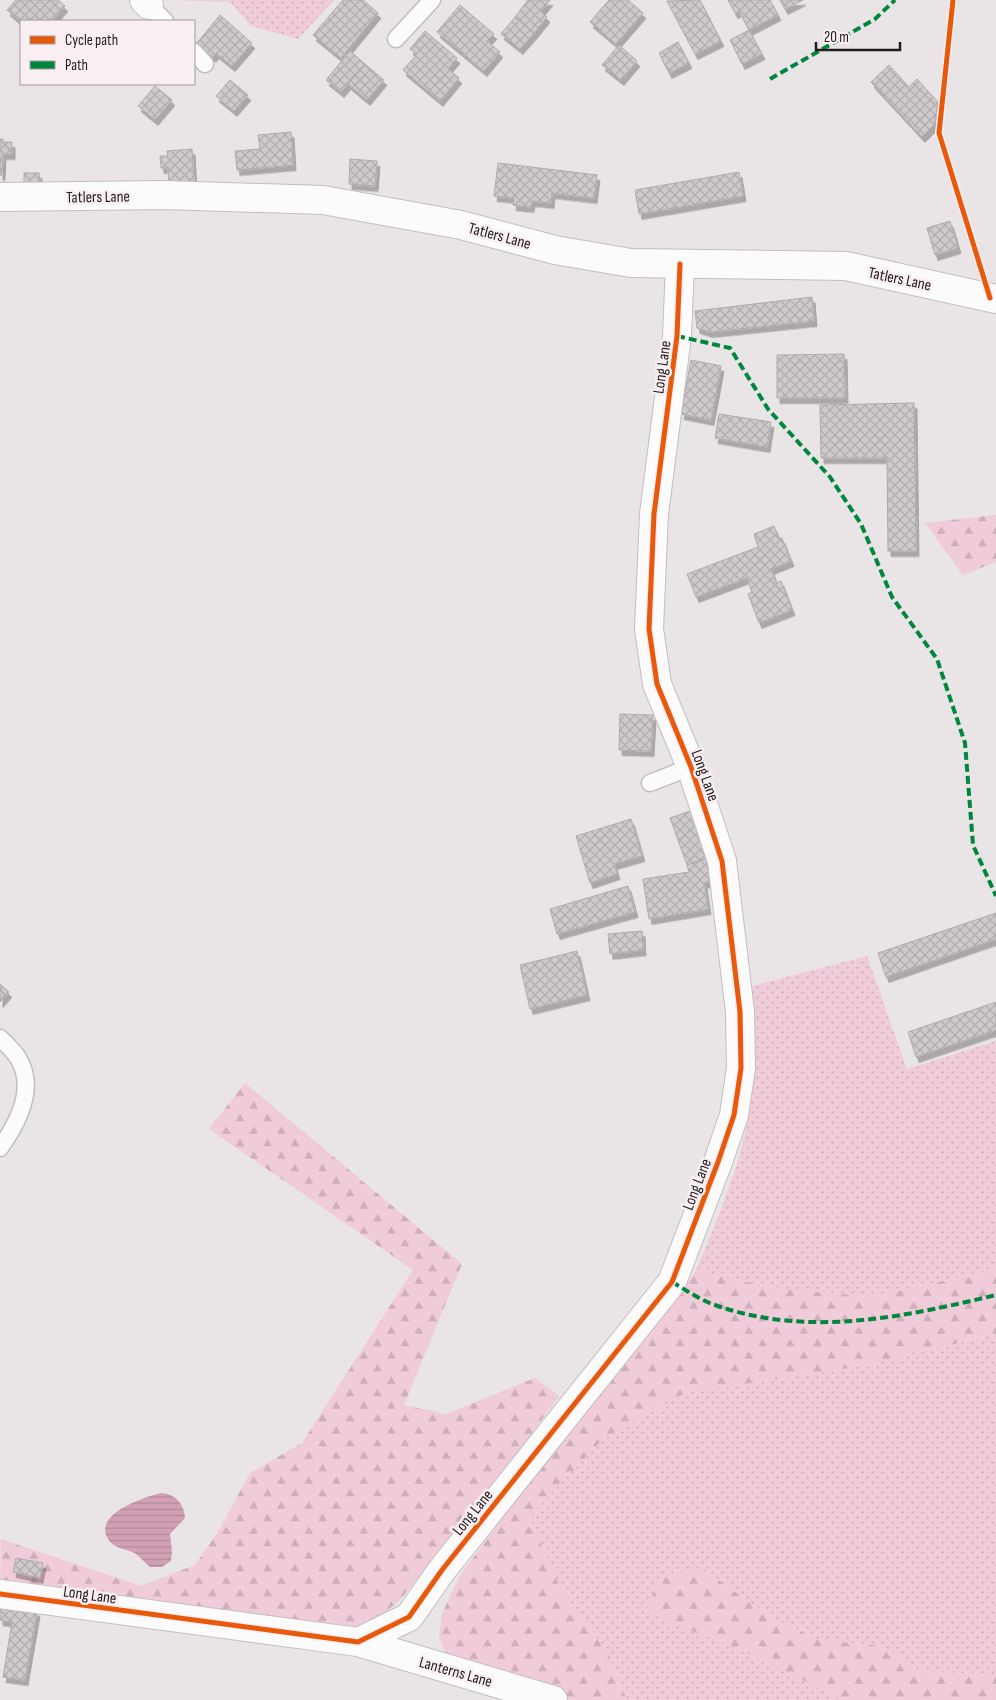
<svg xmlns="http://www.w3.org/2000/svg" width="996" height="1700" font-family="'Sofia Sans Condensed',sans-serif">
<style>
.grass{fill:url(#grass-dots)}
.forest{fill:url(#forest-firs)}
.water{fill:url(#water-rules)}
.building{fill:url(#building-cross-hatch);stroke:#afabad;filter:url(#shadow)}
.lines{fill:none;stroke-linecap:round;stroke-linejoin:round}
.lane-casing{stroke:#c2bec0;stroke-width:19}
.street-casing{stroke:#c2bec0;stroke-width:30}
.lane{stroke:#fcfbfb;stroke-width:16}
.street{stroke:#fcfbfb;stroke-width:28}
.quiet{stroke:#00873e;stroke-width:4;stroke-dasharray:8 4;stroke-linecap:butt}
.cycleway-casing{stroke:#f9eef2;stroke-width:8}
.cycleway{stroke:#e8590c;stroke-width:5}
.labels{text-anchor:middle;stroke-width:5;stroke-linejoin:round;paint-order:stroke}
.street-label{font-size:16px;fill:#201c1e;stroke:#f9eef2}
</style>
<defs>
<pattern id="grass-dots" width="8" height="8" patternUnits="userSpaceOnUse" patternTransform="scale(1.25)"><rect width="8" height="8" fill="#f0cbd9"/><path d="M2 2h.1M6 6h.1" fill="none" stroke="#ceaeba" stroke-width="1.8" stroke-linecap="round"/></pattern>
<pattern id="forest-firs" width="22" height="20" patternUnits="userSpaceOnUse" patternTransform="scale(1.25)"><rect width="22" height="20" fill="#f0cbd9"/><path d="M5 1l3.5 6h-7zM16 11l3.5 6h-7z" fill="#ceaeba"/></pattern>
<pattern id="water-rules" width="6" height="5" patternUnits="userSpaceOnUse" patternTransform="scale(1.25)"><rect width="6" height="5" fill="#d1a0b4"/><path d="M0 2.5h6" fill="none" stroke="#b3899a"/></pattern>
<pattern id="building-cross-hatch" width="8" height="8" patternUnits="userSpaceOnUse" patternTransform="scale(1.25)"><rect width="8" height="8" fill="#cecacc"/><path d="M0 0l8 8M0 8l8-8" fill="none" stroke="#b1adaf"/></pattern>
<filter id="shadow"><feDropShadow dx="3" dy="5.5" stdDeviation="0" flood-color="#0004"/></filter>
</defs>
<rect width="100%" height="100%" fill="#e9e4e6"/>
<path class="grass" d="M173 0H334L298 39 251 26 230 2Z
M867 956 907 1069 996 1041V1269L872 1297 785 1289 712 1275 697 1269C719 1215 743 1160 751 1102 757 1064 752 1025 749 987Z
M996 1334V1674L921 1672 883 1646 818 1641 767 1615 701 1567 747 1653 843 1700H627L609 1655 560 1587 529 1516 602 1440 685 1393 863 1366Z"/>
<path class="forest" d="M996 515V562L963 575 925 523Z
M245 1083 462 1264 404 1405 446 1414 535 1378 559 1396 487 1494 399 1601 378 1618 347 1636 0 1580 1 1539 141 1586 195 1565 218 1532 250 1473 302 1443 413 1270 209 1129Z
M697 1269 712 1275 785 1289 872 1297 996 1269V1334L863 1366 685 1393 602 1440 529 1516 560 1587 609 1655 627 1700H555L446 1654 439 1637 442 1614 459 1577 583 1409 664 1316Z
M701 1567 767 1615 818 1640 883 1646 921 1672 996 1674V1700H843L747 1653 645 1612 661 1576Z"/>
<path class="water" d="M161 1493C176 1494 184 1504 185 1518L170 1534 172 1552 171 1561 162 1567H150C145 1563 141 1558 136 1554 127 1548 113 1550 107 1537 95 1513 145 1497 161 1493Z"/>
<path class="building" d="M16 0H58L65 6 52 21 21 22 7 10Z
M343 0H363L378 13 341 58 313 35Z
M528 0H550L541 11 547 17 534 33 515 17Z
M609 0H628L643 13 616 44 590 22Z
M700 0 721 41 695 54 667 1Z
M728 0H770L778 15 749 30 739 11 735 13Z
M780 0H803L785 9Z
M460 5 494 34 487 41 500 52 484 71 437 32Z
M220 15 252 43 232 66 216 53 213 57 196 44Z
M515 17 534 33 520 49 501 34Z
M749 30 762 54 742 64 730 40Z
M425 31 457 58 448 69 459 78 440 101 403 70 417 54 410 49Z
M678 42 689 63 669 73 659 53Z
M619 45 637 61 621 80 602 65Z
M350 51 365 64 341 92 326 80Z
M365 64 384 80 367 100 348 84Z
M889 65 909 87 917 79 938 102 934 125 922 137 871 82Z
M230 80 248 95 234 111 216 96Z
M155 86 172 100 155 120 138 106Z
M291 132 293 165 237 170 235 151 260 149 258 135Z
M0 139H3V142H12V154H3L2 175H0Z
M192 149 194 183 169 185 168 168H161L160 156H168L167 151Z
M350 159 377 161 375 186 349 184Z
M498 163 597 175 594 198 552 193 551 203 532 201 531 207 513 205 514 198 494 196Z
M739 172 743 196 639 214 635 190Z
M24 173H39L40 184H24Z
M950 221 958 248 935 255 927 228Z
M812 297 814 321 710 332 697 328 695 311Z
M844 354 845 398H777V355Z
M691 360 721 366 711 420 681 414Z
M914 403 916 551H888L887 458H821L820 405Z
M719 414 771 422 767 447 715 438Z
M774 526 779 539 782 538 791 561 771 569 776 583 781 581 792 610 759 623 748 594 752 592 747 578 696 597 687 574 758 547 754 534Z
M620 714 653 715 651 751 619 750Z
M693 810 710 857 687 865 670 818Z
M631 819 642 856 614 864 617 874 590 883 576 836Z
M710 857 717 878 704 883 708 909 649 919 643 879 689 872 687 865Z
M628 886 635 912 557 934 550 909Z
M996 913V939L886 977 878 953Z
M642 931 643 950 610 954 608 934Z
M577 951 587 995 530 1009 520 965Z
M0 984 9 992 0 1002Z
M996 1002V1030L916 1057 908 1032Z
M16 1558 43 1563 40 1578 13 1572Z
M0 1605 37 1611 25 1680 3 1677 12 1622 0 1620Z"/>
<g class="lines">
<defs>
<path id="lane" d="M149 5 165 21
M396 39 432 0
M194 52 205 64
M650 783 691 767
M0 1038C6 1044 14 1051 18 1058 37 1088 18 1123 0 1148"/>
<path id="street" d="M144 0 149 5
M0 197 164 195 323 200 461 225 555 250 631 263 846 266 996 299
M0 1594 358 1642 409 1617 442 1570 672 1282 718 1162 734 1115 741 1068 740 1012 722 861 691 767 657 684 649 629 654 514 677 336 680 264
M358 1642 553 1700"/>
</defs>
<use href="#lane" class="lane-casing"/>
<use href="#street" class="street-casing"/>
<use href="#lane" class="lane"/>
<use href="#street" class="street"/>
<path class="quiet" d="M770 79 875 19 895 0
M677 336 730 348 768 409 830 477 861 524 892 597 937 659 965 743 973 845 996 896
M672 1282C686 1290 700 1300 715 1305 808 1338 904 1317 996 1295"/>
<defs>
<path id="cycleway" d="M953 0 939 133 990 298
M0 1594 358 1642 409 1617 442 1570 672 1282 718 1162 734 1115 741 1068 740 1012 722 861 691 767 657 684 649 629 654 514 677 336 680 264"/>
</defs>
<use href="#cycleway" class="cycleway-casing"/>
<use href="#cycleway" class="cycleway"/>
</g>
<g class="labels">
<g class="street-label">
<text transform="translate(98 196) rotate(-1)" y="6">Tatlers Lane</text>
<text transform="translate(500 235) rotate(15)" y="6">Tatlers Lane</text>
<text transform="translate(900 278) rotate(12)" y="6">Tatlers Lane</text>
<text transform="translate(661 367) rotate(-82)" y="6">Long Lane</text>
<text transform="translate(706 775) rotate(70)" y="6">Long Lane</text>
<text transform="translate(696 1184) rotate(-69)" y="6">Long Lane</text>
<text transform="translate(472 1512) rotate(-51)" y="6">Long Lane</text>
<text transform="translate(90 1594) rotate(8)" y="6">Long Lane</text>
<text transform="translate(456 1671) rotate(16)" y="6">Lanterns Lane</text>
</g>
</g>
<rect x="20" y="20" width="175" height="65" fill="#f9eef2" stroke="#a29a9d"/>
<rect x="30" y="36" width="25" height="8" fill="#e8590c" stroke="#a29a9d"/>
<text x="65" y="45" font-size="15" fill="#201c1e">Cycle path</text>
<rect x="30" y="61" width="25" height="8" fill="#00873e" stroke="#a29a9d"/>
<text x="65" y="70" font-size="15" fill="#201c1e">Path</text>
<path d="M816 42v8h84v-8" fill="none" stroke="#201c1e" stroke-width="2.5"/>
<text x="824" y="42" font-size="15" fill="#201c1e" stroke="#f9eef2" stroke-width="4" paint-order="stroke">20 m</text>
</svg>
